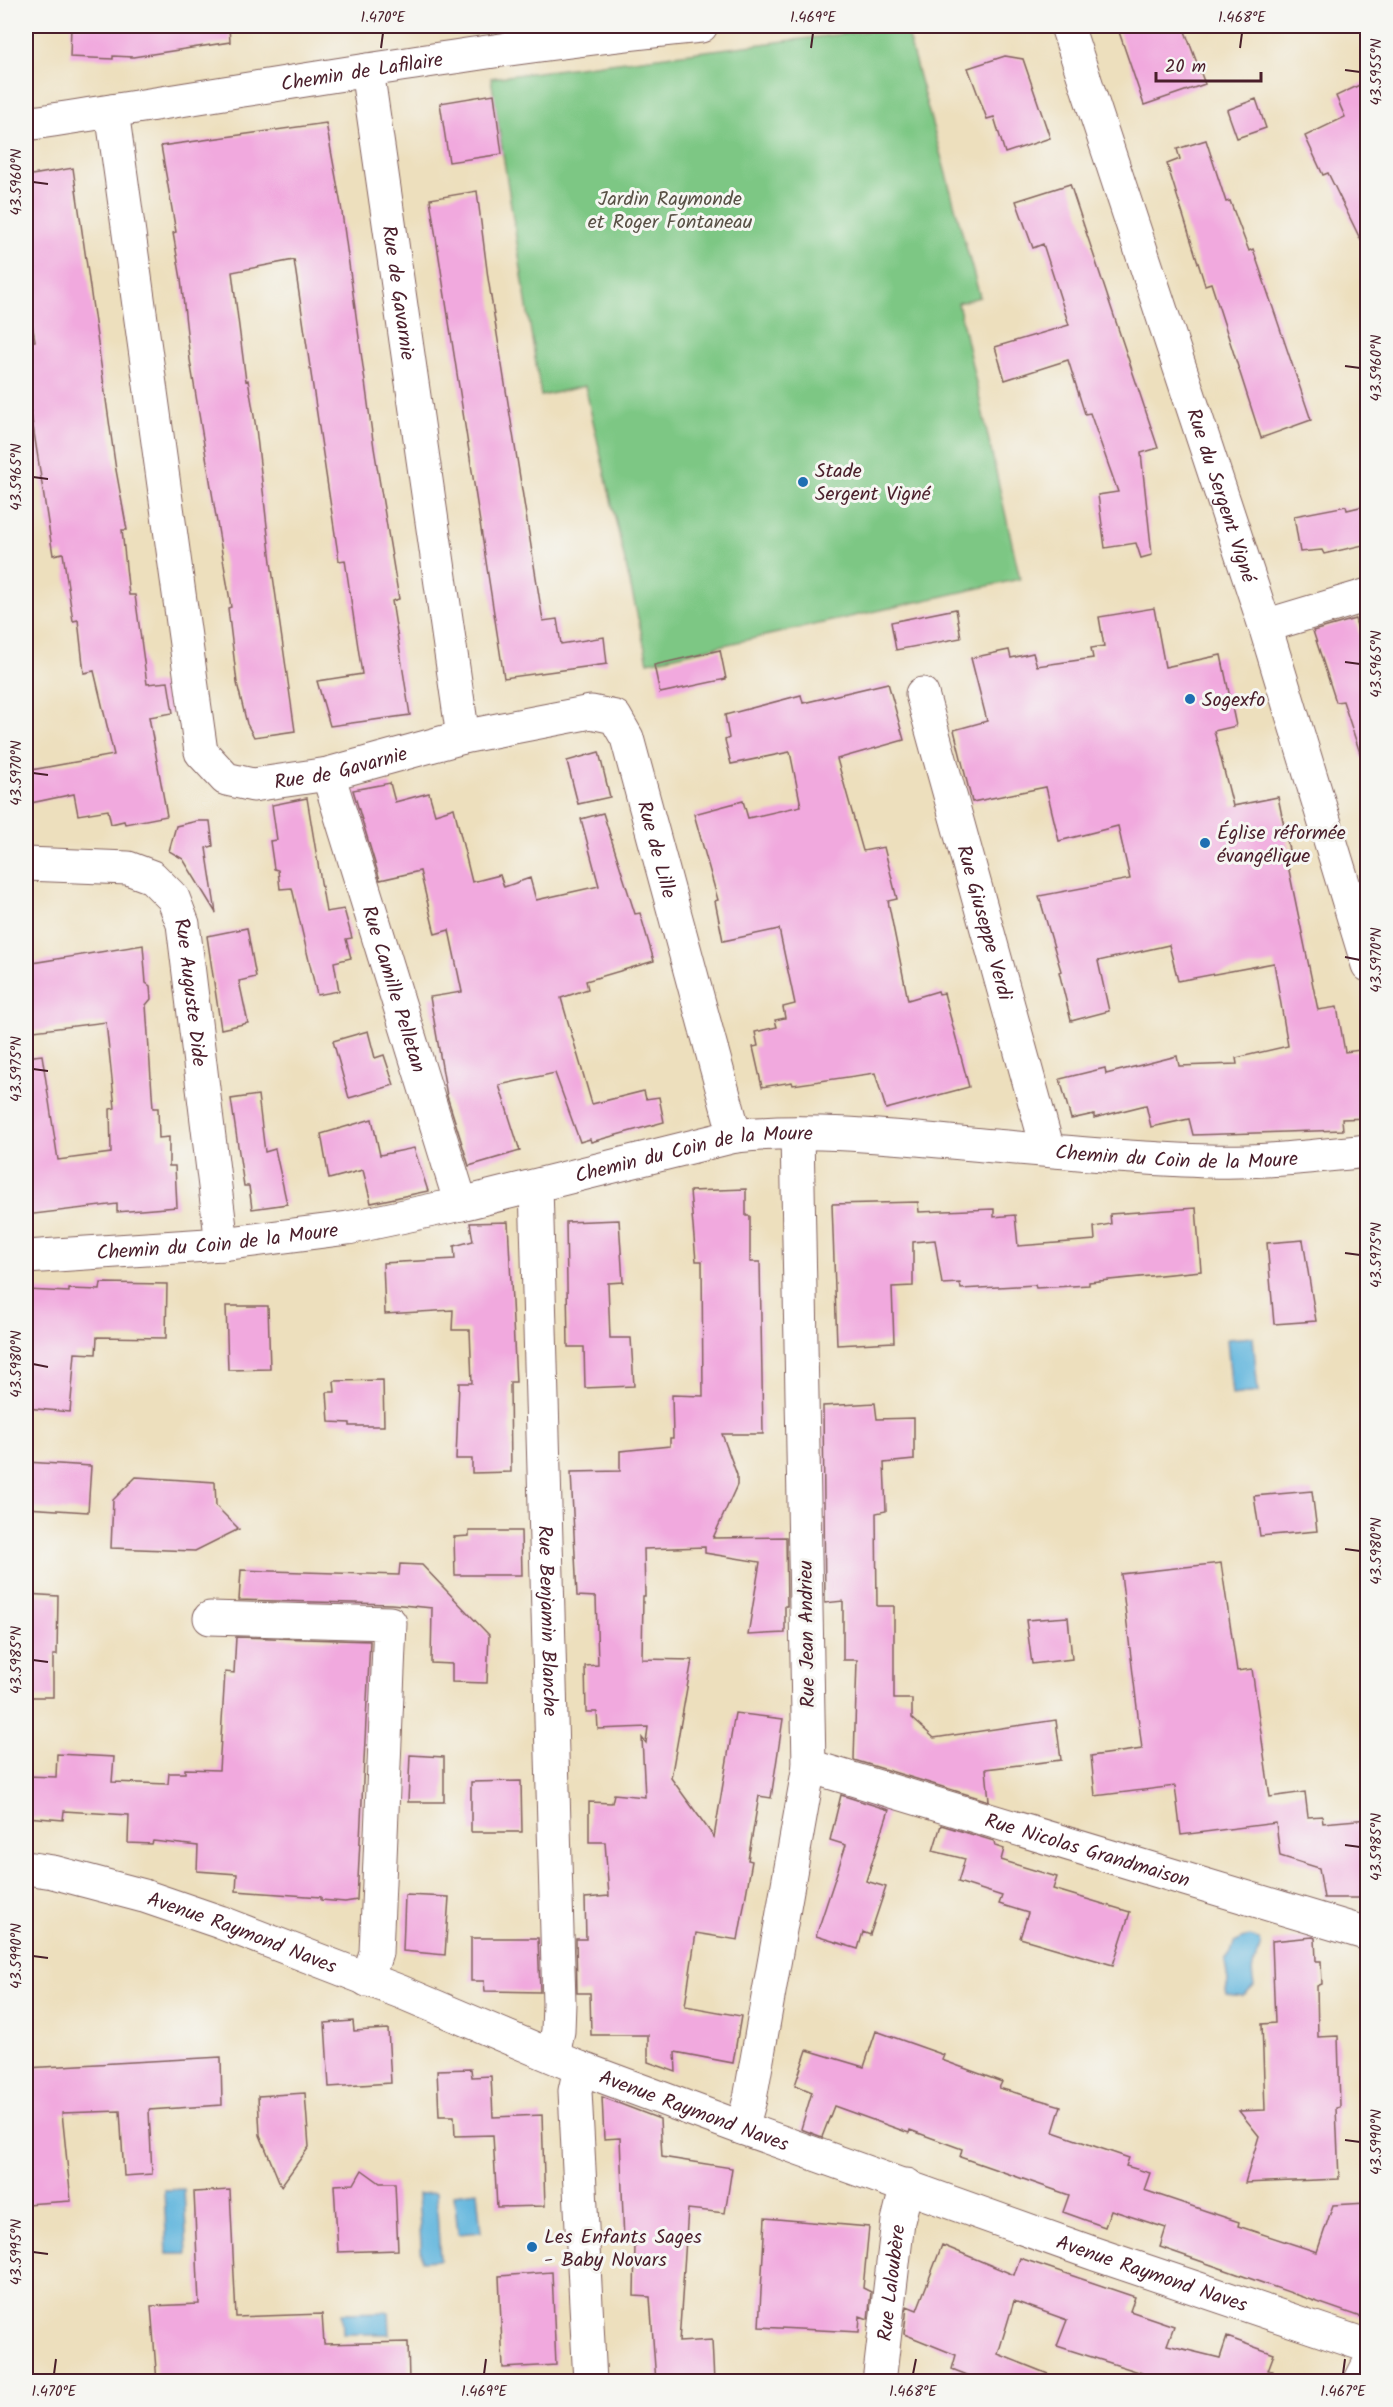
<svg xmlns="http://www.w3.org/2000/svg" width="1393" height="2407" font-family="Kalam,sans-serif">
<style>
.green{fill:#7dc784;stroke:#647358;stroke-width:1.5}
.water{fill:#61b5dd;stroke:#566a84;stroke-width:1.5}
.building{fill:#f1a9de}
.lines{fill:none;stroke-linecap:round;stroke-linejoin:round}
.minor-casing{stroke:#83625e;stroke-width:35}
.minor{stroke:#fff;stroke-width:33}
.ticks{fill:none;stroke:#4a1f2b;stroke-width:2}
.poi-dot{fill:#1f6fb2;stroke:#f6f6f2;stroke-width:2}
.labels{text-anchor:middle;stroke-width:6;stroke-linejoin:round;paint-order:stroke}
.street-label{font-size:20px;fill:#4a1f2b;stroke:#f6f6f2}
.park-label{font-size:20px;fill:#595146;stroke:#f6f6f2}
.poi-label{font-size:20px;fill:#4a1f2b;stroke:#f6f6f2;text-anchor:start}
.neatline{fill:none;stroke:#4a1f2b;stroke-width:2}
.ticks-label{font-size:15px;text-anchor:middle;fill:#4a1f2b}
</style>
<rect width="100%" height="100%" fill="#f6f6f2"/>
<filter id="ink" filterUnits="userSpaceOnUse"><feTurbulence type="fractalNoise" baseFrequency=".0167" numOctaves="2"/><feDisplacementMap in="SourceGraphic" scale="12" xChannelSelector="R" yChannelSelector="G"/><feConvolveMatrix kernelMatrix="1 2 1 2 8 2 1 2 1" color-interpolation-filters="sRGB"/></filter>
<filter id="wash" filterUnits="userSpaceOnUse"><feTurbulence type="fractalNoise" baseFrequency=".008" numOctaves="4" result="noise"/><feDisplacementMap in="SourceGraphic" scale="24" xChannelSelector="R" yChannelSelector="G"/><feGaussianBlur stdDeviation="1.35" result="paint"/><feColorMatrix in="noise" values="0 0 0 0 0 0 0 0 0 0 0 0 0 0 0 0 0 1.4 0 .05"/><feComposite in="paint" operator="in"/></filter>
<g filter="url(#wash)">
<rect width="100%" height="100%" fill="#eddfbd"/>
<path class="green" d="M905 26 980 297 958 303 1020 579 648 662 585 386 541 396 491 78Z"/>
<path class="water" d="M1253 1337 1258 1392 1232 1395 1227 1339Z
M1249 1936C1272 1940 1256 1955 1253 1966 1251 1972 1253 1980 1254 1986L1243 1997 1227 1995 1226 1991 1228 1982 1225 1961 1231 1953 1234 1943Z
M184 2189 187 2254H167L164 2190Z
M477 2191 481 2232 458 2234 454 2194Z
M436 2193 440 2260 422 2261 418 2194Z
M389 2312 390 2334H343L342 2313Z"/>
<g id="blocks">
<path class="building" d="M71 26H229L230 42 133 57 113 56V59L70 57Z
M1117 26H1183L1205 84 1144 105Z
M1005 56 1023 59 1050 138 1005 153 994 117 987 119 968 68Z
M1368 81V255L1328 173 1323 175 1305 136 1345 117 1336 96Z
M494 94 502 154 449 162 440 103Z
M1256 99 1266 128 1237 138 1227 110Z
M326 123 341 205 374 448 399 599 392 601 410 715 330 726 317 681 362 674 345 560 339 561 294 260 232 272 246 381 248 380 256 428 271 562 295 731 254 737 247 724 237 683 228 608 231 607 190 360 181 279 173 233 176 232 161 146Z
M1206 140 1226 202 1230 201 1249 251 1253 249 1311 420 1261 438 1211 283 1205 285 1167 164 1180 159 1177 149Z
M73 168 116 470 127 530H122L129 595H135L147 684 168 682 173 713 149 717 167 816 125 824 124 821 111 824 108 810 78 815 74 794 26 804V771L114 755 94 671 84 673 78 620 73 621 63 553 53 555 26 381V343L35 341 26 288V176Z
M1070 184 1158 448 1141 453 1152 555 1141 558 1136 543 1105 548 1098 495 1118 492 1090 413 1085 414 1068 360 1005 380 995 347 1069 325 1043 244 1033 248 1016 201Z
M477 191 488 278 543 621 557 619 561 644 604 637 607 664 504 678 430 199Z
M1368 505V544L1324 554 1322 550 1300 552 1294 516 1346 506 1347 510Z
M1154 608 1165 667 1221 655 1236 726 1214 731 1233 806 1278 797 1289 850 1285 851 1318 1010 1337 1007 1345 1052 1368 1049V1118L1342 1119 1343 1130 1193 1135 1189 1119 1151 1127 1146 1105 1094 1118V1114L1071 1119 1060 1079 1105 1068 1106 1074 1177 1056 1179 1066 1237 1064 1236 1058 1288 1046 1274 963 1178 981 1169 945 1098 961 1109 1011 1071 1021 1059 972 1061 971 1039 896 1130 879 1118 826 1059 841 1046 787 972 802 954 730 987 721 971 658 1009 650 1011 658 1033 653 1037 666 1093 658 1091 648 1104 646 1099 617Z
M956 609 961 638 896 650 891 622Z
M1355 619 1363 646 1368 644V758L1362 759 1343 701 1336 702 1313 631Z
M720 650 726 679 660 693 654 665Z
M888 683 904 740 837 759 863 851 884 847 897 899 888 901 908 1000 938 991 939 994 944 993 969 1087 886 1109 875 1073 793 1085 792 1082 762 1087 753 1047 758 1046 755 1032 777 1027 775 1020 785 1018 783 1007 795 1004 779 929 723 941 715 901 718 900 694 814 743 801 748 818 801 806 790 752 731 764 725 740 729 738 725 715 801 695 803 703Z
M599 752 610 797 578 804 567 761Z
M390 783 395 802 429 793 435 814 454 808 472 882 500 875 504 887 530 878 536 900 599 886 581 819 603 813 635 914 640 913 654 961 586 981 588 989 561 998 592 1104 644 1091 646 1099 659 1097 664 1122 591 1142 590 1139 580 1142 555 1073 499 1085 520 1151 469 1166 447 1096 430 997 462 992 449 930 435 934 420 871 380 880 353 790Z
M307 798 326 912 344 909 352 938 346 939 351 958 334 962 339 991 317 995 292 888 280 889 278 870 274 869 270 841 277 840 272 805Z
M197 821H210L213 846 206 848 216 913 183 859 169 851 176 826Z
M247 928 256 977 239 981 248 1023 221 1029 207 936Z
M143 945 146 983 150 986 151 999 146 1005 153 1108H158L159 1138 169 1137V1166H175L177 1207 117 1212V1204L26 1215V1057L42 1055 58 1160 111 1153 110 1109 115 1108 106 1022 26 1032V964Z
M368 1031 375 1058 384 1055 394 1085 349 1098 333 1041Z
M258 1095 265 1152 275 1149 287 1204 252 1209 249 1186H244L231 1099Z
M372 1119 380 1155 414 1148 428 1191 371 1203 363 1170 329 1179 321 1134Z
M746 1189V1216H750V1262H760L763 1434H722L737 1475V1485L713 1538 786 1537 787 1606H785V1633L748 1635 760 1562 705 1553V1547L644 1549 645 1596H643L642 1659 692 1660 671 1778 714 1837 735 1713 783 1719 771 1798 759 1796 748 1860 752 1861 738 1940 696 1933 685 2006 741 2016 733 2063 675 2052 676 2072 648 2062V2035H591L590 1993H577L576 1939H586L585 1898 609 1896 605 1842H589V1802L612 1803 614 1794 645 1797 642 1738 646 1743 648 1727 598 1729 597 1712H586L585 1666 598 1665 596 1597 577 1596 571 1472 620 1471V1451L670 1446V1438H673L672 1395 703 1396 702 1261H696L690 1191Z
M918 1202 919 1212 994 1209V1217L1015 1215 1018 1246 1095 1240 1094 1227 1111 1224 1110 1214 1196 1208 1201 1271 1089 1282V1285L1036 1288 1035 1285 961 1289 960 1283 942 1284 935 1240 913 1242V1286L892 1287 894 1342 837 1345 832 1204Z
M619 1220 623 1282 608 1283 610 1338H631L634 1386 585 1388 584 1347H568L566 1222Z
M508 1222 516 1382H510L511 1472 472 1473V1459H456L459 1383H472L470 1330H452L453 1310 385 1314 383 1263 455 1259 454 1246 473 1241 470 1223Z
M1303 1240 1316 1321 1274 1324 1267 1243Z
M101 1283 167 1284 166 1338 97 1337 96 1354 75 1353 70 1412 26 1408V1290L69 1292V1289L100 1290Z
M226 1306H268L270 1369 228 1370Z
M383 1380 384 1426H350V1423L329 1422 327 1392H335L334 1381Z
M875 1403 877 1419 914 1418V1460L884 1463 886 1511 876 1513 877 1606H894V1699H912V1718L934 1738 1056 1720 1061 1760 986 1769 989 1801 854 1760 857 1660H843V1601L825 1603 823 1406Z
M26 1462 91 1466 88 1512 26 1508Z
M136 1477 215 1482 216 1506 239 1529 195 1551 111 1548 113 1500Z
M1312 1491 1317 1531 1260 1536 1254 1496Z
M469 1531H521L522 1575H455L454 1537 469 1536Z
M1221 1563 1237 1671 1252 1669 1270 1797 1305 1792 1308 1817 1322 1816 1323 1823 1368 1819V1898H1324L1319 1868 1280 1856 1276 1823 1181 1835 1175 1786 1095 1796 1091 1756 1142 1749 1121 1574Z
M400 1564 422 1565 489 1635 487 1683 452 1682V1664L431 1663 432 1608 391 1604 239 1600 241 1570 399 1575Z
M26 1594 58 1596 57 1655H53V1697H26Z
M1068 1617 1072 1659 1032 1664 1026 1620Z
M236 1637 370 1641 357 1900 345 1902 321 1900V1897L236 1891 237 1874 197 1871 198 1846 153 1841 152 1844 128 1843 129 1815 64 1811 63 1820 26 1817V1776L56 1777 57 1754 114 1757 112 1782 168 1784 169 1773H185V1769L219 1770 225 1672 234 1673Z
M410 1755 444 1757V1802H408Z
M521 1781 522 1832H471V1782Z
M841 1795 889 1810 866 1881 886 1887 870 1935 863 1932 858 1949 816 1936 846 1845 830 1840Z
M941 1825 994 1841 995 1846 1004 1849 1001 1860 1057 1877 1053 1889 1130 1912 1113 1965 1020 1938 1028 1913 999 1904 1002 1896 958 1882 965 1859 933 1851Z
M405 1895 449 1897 445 1955 403 1951Z
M1313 1937 1315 1938 1316 1961H1321L1322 1984 1317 1986 1318 2037 1338 2036 1340 2107 1336 2108 1339 2179 1245 2183 1259 2136 1239 2111 1265 2110 1262 2024 1275 2023 1272 1941Z
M471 1938H538L540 1992 485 1991 484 1981H471Z
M353 2021 354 2031 388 2029 391 2083 329 2087 325 2023Z
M876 2031 944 2055 942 2060 1002 2082 999 2088 1061 2106 1053 2132 1129 2158 1126 2166 1150 2173 1144 2190 1239 2222 1238 2226 1317 2252 1333 2205 1366 2203V2319L1160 2247 1166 2228 1111 2210 1105 2227 1063 2212 1069 2195 960 2157 962 2149 910 2130 909 2133 834 2106 822 2137 801 2129 812 2092 795 2085 807 2050 864 2067Z
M221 2057 222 2105 149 2110 152 2174 124 2176 120 2111 62 2113 71 2201 26 2204V2068Z
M471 2069 472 2077 491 2076 493 2117 542 2115 545 2206 497 2207 493 2135 455 2136 454 2116H439L437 2070Z
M305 2093 309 2147 281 2186 260 2135 258 2096Z
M602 2097 660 2119 662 2157 732 2168 725 2213 688 2209 679 2342 712 2340 714 2382H656L650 2297 634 2296 635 2242H624L620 2138 604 2139Z
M362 2170 380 2183H395L398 2250 338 2252 334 2185 354 2184Z
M230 2190 236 2317 322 2314 324 2344 408 2342 409 2382H157L151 2306 199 2304 194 2192Z
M765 2218 869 2227 863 2288 871 2292 868 2319 860 2316 859 2332 759 2327Z
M942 2245 1014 2275 1020 2258 1135 2297 1130 2311 1174 2326 1167 2345 1220 2358 1227 2337 1274 2354 1268 2370 1273 2371 1272 2382H1139L1142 2373 1057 2346 1067 2320 1014 2301 998 2354 1063 2380 1062 2382H985L952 2369 956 2355 904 2334 907 2306 917 2310Z
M552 2272 556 2365 503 2368 499 2276Z"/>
</g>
</g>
<g filter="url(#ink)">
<use href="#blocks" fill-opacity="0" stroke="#83625e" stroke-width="1.5"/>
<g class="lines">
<defs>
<g id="minor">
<path id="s1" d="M1067 26 1265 626 1368 965"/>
<path id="s2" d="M367 70 463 737"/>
<path id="s3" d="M112 111 201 752 226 779 253 785 328 774 463 737 503 729 591 712 615 717 627 738 735 1136"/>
<path id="s4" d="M26 124C250 91 474 48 701 26"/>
<path d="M1265 626 1368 595"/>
<path id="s5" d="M922 694 1048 1150"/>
<path id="s6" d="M328 774 461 1204"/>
<path id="s7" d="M26 864 128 868 152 877 173 898 183 924 222 1244"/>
<path id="s8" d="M536 1186 559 2003 558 2031 553 2056"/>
<path id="s9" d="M26 1257 222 1244 348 1228 461 1204 735 1136C818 1127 911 1139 994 1146 1065 1152 1137 1159 1208 1161 1261 1163 1315 1156 1368 1151"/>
<path d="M210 1618 390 1623 376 1953 367 1980"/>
<path id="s10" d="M809 1766 1368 1934"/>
<path id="s11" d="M26 1868 53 1872 144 1896 220 1922 401 1992 580 2068 742 2128 1095 2254 1368 2346"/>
<path d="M580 2068 575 2091 590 2382"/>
<path d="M742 2128 750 2099 809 1766 797 1133"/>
<path id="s12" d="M879 2382 898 2221 907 2185"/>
<path d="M1360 2382 1368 2366"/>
</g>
</defs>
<use href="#minor" class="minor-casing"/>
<use href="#minor" class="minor"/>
</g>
</g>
<path class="ticks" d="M381 48 383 33M811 48 813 33M1240 48 1242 33M1345 70 1360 72M33 182 48 184M1345 366 1360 368M33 477 48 479M1345 662 1360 664M33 773 48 775M1345 957 1360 960M33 1069 48 1071M1345 1253 1360 1255M33 1364 48 1367M1345 1549 1360 1551M33 1660 48 1662M1345 1845 1360 1847M33 1956 48 1958M1345 2140 1360 2142M33 2252 48 2254M54 2374 56 2359M484 2374 486 2359M913 2374 916 2359M1343 2374 1345 2359"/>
<g class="poi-dot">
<circle cx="803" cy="482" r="6"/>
<circle cx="1190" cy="699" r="6"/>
<circle cx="1205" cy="843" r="6"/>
<circle cx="532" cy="2247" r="6"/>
</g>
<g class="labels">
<g class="street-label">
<text dy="7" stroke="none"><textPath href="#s4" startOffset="340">Chemin de Lafilaire</textPath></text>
<text dy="7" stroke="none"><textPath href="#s2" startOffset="225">Rue de Gavarnie</textPath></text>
<text dy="7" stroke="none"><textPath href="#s1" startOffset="494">Rue du Sergent Vigné</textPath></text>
<text dy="7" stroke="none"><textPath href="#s3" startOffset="801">Rue de Gavarnie</textPath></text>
<text dy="7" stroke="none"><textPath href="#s3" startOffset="1222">Rue de Lille</textPath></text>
<text dy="7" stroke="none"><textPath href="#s5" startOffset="237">Rue Giuseppe Verdi</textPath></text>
<text dy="7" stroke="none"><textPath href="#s6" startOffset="225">Rue Camille Pelletan</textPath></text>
<text dy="7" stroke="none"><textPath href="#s7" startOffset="254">Rue Auguste Dide</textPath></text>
<text dy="7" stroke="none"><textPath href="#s9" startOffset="1164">Chemin du Coin de la Moure</textPath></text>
<text dy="7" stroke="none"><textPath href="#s9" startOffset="678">Chemin du Coin de la Moure</textPath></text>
<text dy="7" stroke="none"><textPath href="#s9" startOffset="192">Chemin du Coin de la Moure</textPath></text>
<text dy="7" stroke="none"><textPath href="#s8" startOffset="435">Rue Benjamin Blanche</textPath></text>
<text transform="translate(806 1634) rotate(-91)" y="7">Rue Jean Andrieu</text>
<text dy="7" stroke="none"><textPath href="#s10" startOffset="291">Rue Nicolas Grandmaison</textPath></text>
<text dy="7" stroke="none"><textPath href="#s11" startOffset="226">Avenue Raymond Naves</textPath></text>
<text dy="7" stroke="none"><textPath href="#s11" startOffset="712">Avenue Raymond Naves</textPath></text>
<text dy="7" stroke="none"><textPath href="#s11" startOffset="1198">Avenue Raymond Naves</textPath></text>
<text dy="7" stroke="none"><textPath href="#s12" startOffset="100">Rue Laloubère</textPath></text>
</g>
<g class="park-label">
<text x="670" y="205">Jardin Raymonde<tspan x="670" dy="23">et Roger Fontaneau</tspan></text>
</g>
<g class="poi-label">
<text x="815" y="477">Stade<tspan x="815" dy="23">Sergent Vigné</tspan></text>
<text x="1202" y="706">Sogexfo</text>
<text x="1217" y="839">Église réformée<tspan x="1217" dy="23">évangélique</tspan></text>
<text x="544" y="2243">Les Enfants Sages<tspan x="544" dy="23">- Baby Novars</tspan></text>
</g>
</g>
<rect width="1393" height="2407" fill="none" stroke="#f6f6f2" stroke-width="66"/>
<path d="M1156 72v9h105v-9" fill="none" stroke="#4a1f2b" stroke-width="3"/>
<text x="1165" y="72" font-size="18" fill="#4a1f2b" stroke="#f6f6f2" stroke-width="4.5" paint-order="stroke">20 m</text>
<rect x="33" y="33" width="1327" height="2341" class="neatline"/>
<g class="ticks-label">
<text x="383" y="22">1.470°E</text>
<text x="813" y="22">1.469°E</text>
<text x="1242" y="22">1.468°E</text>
<text transform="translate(1376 72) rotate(-90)" y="5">43.5955°N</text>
<text transform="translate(16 182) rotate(-90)" y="5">43.5960°N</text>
<text transform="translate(1376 368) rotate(-90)" y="5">43.5960°N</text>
<text transform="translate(16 477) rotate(-90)" y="5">43.5965°N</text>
<text transform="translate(1376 664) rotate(-90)" y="5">43.5965°N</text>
<text transform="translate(16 773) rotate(-90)" y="5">43.5970°N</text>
<text transform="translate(1376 960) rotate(-90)" y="5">43.5970°N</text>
<text transform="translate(16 1069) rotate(-90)" y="5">43.5975°N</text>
<text transform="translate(1376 1255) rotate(-90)" y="5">43.5975°N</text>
<text transform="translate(16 1364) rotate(-90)" y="5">43.5980°N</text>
<text transform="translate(1376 1551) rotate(-90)" y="5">43.5980°N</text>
<text transform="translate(16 1660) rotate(-90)" y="5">43.5985°N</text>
<text transform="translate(1376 1847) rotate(-90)" y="5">43.5985°N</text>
<text transform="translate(16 1956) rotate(-90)" y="5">43.5990°N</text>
<text transform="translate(1376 2142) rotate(-90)" y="5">43.5990°N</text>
<text transform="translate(16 2252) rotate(-90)" y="5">43.5995°N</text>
<text x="54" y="2396">1.470°E</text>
<text x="484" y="2396">1.469°E</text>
<text x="913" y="2396">1.468°E</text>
<text x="1343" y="2396">1.467°E</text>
</g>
</svg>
